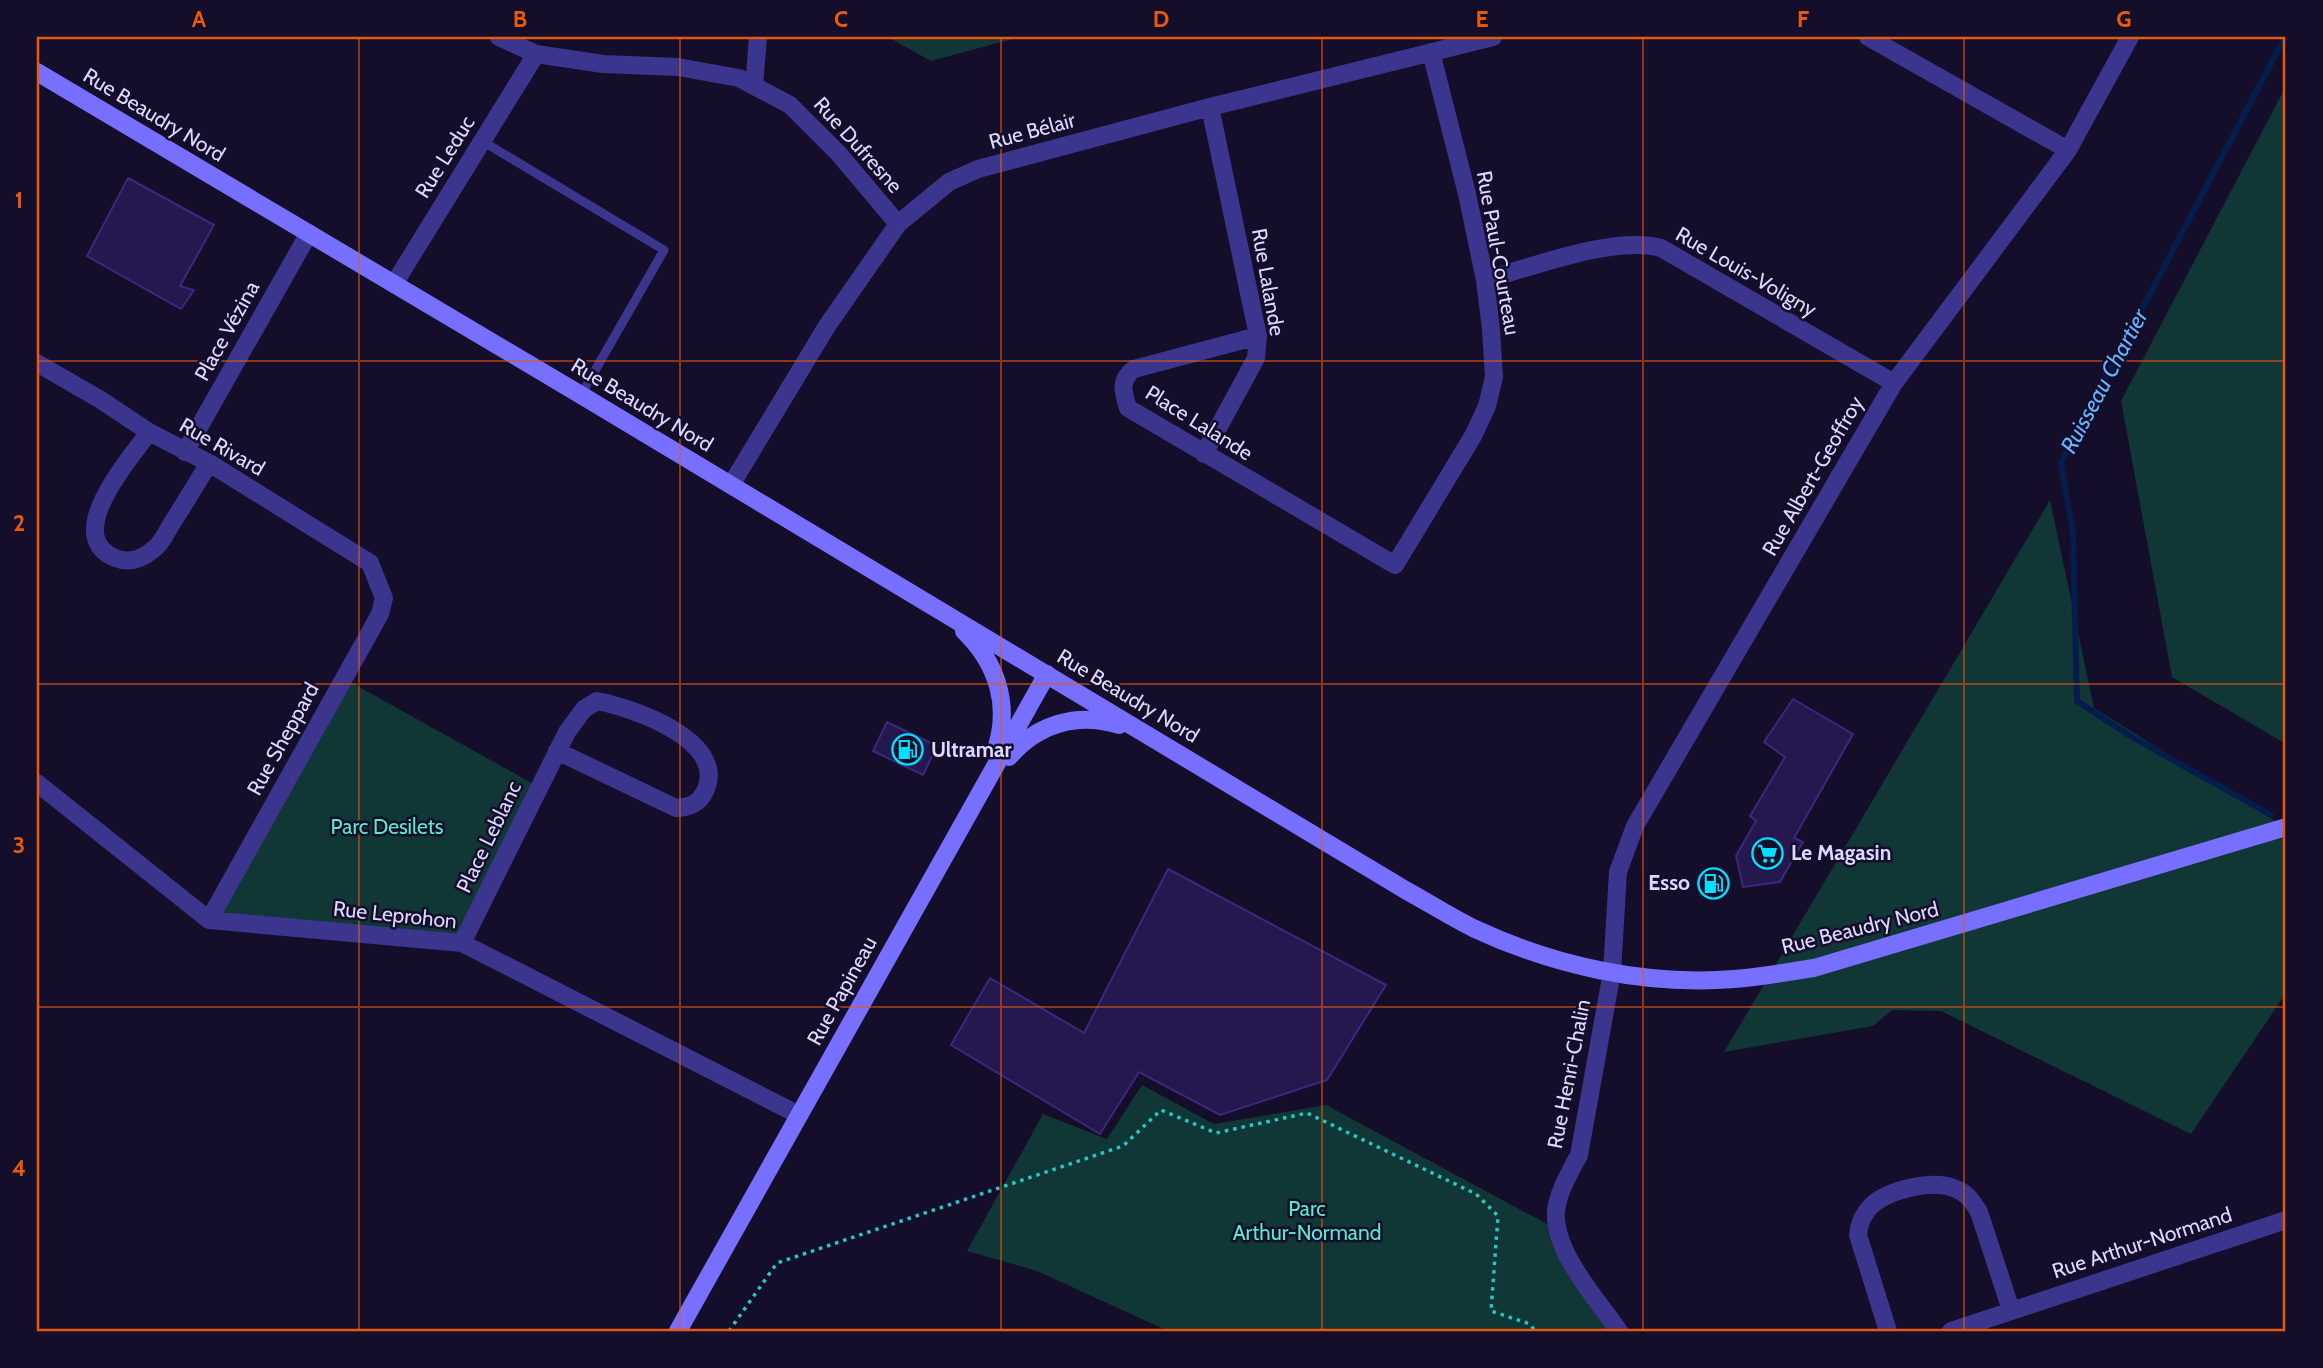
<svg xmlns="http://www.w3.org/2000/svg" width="2323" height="1368" font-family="Cabin,sans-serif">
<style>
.green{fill:#103635}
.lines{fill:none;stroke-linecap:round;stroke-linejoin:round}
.stream{stroke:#051d4d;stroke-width:6}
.building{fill:#25184e;stroke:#3b287c;stroke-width:2}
.path{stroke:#24c7c1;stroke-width:3.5;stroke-dasharray:3.5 5;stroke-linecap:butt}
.lane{stroke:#3b358e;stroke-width:9}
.street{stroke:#3b358e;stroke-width:18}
.secondary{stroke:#776fff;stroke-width:18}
.grid{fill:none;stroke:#e8590c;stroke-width:2;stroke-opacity:0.55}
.labels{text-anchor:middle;stroke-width:5;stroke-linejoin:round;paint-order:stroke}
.street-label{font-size:21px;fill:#ded8ff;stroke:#140e2b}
.poi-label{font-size:21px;font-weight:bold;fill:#ded8ff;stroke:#140e2b;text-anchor:start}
.park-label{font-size:21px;fill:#58ebca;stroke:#140e2b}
.water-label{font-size:23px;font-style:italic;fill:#66b4ff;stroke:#140e2b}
.neatline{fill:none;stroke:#e8590c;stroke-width:2.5}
.grid-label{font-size:23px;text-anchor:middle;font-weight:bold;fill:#e8590c}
</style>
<rect width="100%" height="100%" fill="#140e2b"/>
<path class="green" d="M888 37H1020L931 61Z
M2286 86V744L2172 677 2121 401Z
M2050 500 2094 708 2286 828V993L2191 1134 1941 1011 1892 1010 1873 1026 1724 1052Z
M343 678 539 787 462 943 209 920Z
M1142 1085 1214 1124 1326 1105 1547 1224 1623 1331H1168L1037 1271 967 1251 1043 1114 1107 1139Z"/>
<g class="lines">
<path class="stream" d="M2271 815 2132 737 2077 701 2073 533 2061 463 2285 37"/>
</g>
<path class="building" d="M128 178 214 225 180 286 194 290 181 309 87 256Z
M1793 699 1853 734 1794 838 1803 842 1780 882 1743 887 1736 856 1756 821 1750 816 1785 757 1764 742Z
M887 722 937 746 923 775 873 751Z
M1168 869 1386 985 1327 1080 1220 1115 1139 1072 1100 1134 951 1045 990 978 1084 1033Z"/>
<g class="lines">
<path class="path" d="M729 1331 777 1263 1123 1146 1161 1110 1216 1133 1307 1113 1476 1194 1498 1216 1491 1311 1530 1324 1535 1331"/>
<path class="lane" d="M482 141 664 250 581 395"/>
<path class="street" d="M499 37 536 54 603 64 678 67 739 78 790 105 839 154 898 224
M1868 37 2068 150
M754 86 758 37
M1485 280C1532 267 1615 235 1661 248L1894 383
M394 284 536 54
M1258 336 1134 369C1119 380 1123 392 1128 408L1395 565 1473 436 1487 406 1494 377 1491 329 1485 280 1467 194 1431 52
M37 363 101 400 149 432 209 463 370 563 384 598 380 614 370 632 209 920
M149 432C131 458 61 535 115 558 130 564 142 559 154 549 162 543 167 531 172 523 185 503 197 483 209 463
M185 452 309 233
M1204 454 1256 358 1258 336 1210 107
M731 485 827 326 898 224 949 182 978 169 1210 107 1493 37
M37 783 209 920 462 943 799 1115
M462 943 567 732 584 709 597 701C633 708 726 740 706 789 700 803 691 807 676 808L557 751
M1619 1331C1597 1299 1553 1252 1556 1211 1558 1192 1570 1172 1579 1155L1612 972 1618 872 1635 826 1894 383 2068 150 2130 37
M1888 1331 1858 1235C1859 1224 1863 1214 1871 1206 1889 1189 1934 1179 1956 1189 1967 1193 1973 1202 1979 1212L2011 1310
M1951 1331 2286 1220"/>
<path class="secondary" d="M37 72 581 395 1407 891C1429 903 1451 917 1473 928 1554 966 1645 986 1734 979 1761 977 1787 972 1814 968L2286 827
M964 631C998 664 1011 707 995 752
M1009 757C1037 724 1077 712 1119 725
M678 1331 1047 674"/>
</g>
<path class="grid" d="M359 37V1331M680 37V1331M1001 37V1331M1322 37V1331M1643 37V1331M1964 37V1331M37 361H2286M37 684H2286M37 1007H2286"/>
<defs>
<symbol id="fuel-ring" viewBox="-11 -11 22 22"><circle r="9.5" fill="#140e2b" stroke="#04dfff" stroke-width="1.5"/><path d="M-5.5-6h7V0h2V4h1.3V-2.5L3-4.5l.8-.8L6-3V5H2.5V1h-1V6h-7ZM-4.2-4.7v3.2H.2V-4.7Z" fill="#04dfff"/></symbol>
<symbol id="supermarket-ring" viewBox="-11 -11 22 22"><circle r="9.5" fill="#140e2b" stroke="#04dfff" stroke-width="1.5"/><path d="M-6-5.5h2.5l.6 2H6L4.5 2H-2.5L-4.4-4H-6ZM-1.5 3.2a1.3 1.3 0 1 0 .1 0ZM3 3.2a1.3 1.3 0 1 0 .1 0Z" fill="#04dfff"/></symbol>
</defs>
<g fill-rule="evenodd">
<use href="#fuel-ring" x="890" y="732" width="35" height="35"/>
<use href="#supermarket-ring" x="1750" y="836" width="35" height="35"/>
<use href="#fuel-ring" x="1696" y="866" width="35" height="35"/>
</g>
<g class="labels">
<g class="street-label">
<text transform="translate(154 115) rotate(31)" y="7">Rue Beaudry Nord</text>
<text transform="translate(1032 131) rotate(-15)" y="7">Rue Bélair</text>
<text transform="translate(858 145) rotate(48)" y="7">Rue Dufresne</text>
<text transform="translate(445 157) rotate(-58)" y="7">Rue Leduc</text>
<text transform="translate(1498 253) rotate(80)" y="7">Rue Paul-Courteau</text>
<text transform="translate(1746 272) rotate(30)" y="7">Rue Louis-Voligny</text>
<text transform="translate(1268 282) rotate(80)" y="7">Rue Lalande</text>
<text transform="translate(227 331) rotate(-61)" y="7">Place Vézina</text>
<text transform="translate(642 405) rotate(31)" y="7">Rue Beaudry Nord</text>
<text transform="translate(1199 423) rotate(32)" y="7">Place Lalande</text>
<text transform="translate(222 447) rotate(30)" y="7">Rue Rivard</text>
<text transform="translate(1813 476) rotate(-60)" y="7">Rue Albert-Geoffroy</text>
<text transform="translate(1128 696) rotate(31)" y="7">Rue Beaudry Nord</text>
<text transform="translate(283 739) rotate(-61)" y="7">Rue Sheppard</text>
<text transform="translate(489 837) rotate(-64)" y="7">Place Leblanc</text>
<text transform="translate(395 915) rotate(6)" y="7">Rue Leprohon</text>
<text transform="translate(1860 928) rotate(-14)" y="7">Rue Beaudry Nord</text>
<text transform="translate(842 991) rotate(-61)" y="7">Rue Papineau</text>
<text transform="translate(1569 1074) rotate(-79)" y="7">Rue Henri-Chalin</text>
<text transform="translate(2142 1243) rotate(-18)" y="7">Rue Arthur-Normand</text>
</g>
<g class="poi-label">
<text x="931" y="757">Ultramar</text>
<text x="1791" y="860">Le Magasin</text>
<text x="1690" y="890" text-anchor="end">Esso</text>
</g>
<g class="park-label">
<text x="387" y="834">Parc Desilets</text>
<text x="1307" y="1216">Parc<tspan x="1307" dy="24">Arthur-Normand</tspan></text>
</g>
<g class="water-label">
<text transform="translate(2104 381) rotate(-62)" y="8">Ruisseau Chartier</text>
</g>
</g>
<rect width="2323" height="1368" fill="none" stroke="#140e2b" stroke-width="77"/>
<rect x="38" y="38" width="2246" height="1292" class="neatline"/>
<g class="grid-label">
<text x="199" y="27">A</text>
<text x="520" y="27">B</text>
<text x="841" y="27">C</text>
<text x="1161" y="27">D</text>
<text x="1482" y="27">E</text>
<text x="1803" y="27">F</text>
<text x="2124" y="27">G</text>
<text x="19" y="208">1</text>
<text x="19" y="531">2</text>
<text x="19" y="853">3</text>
<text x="19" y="1176">4</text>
</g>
</svg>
